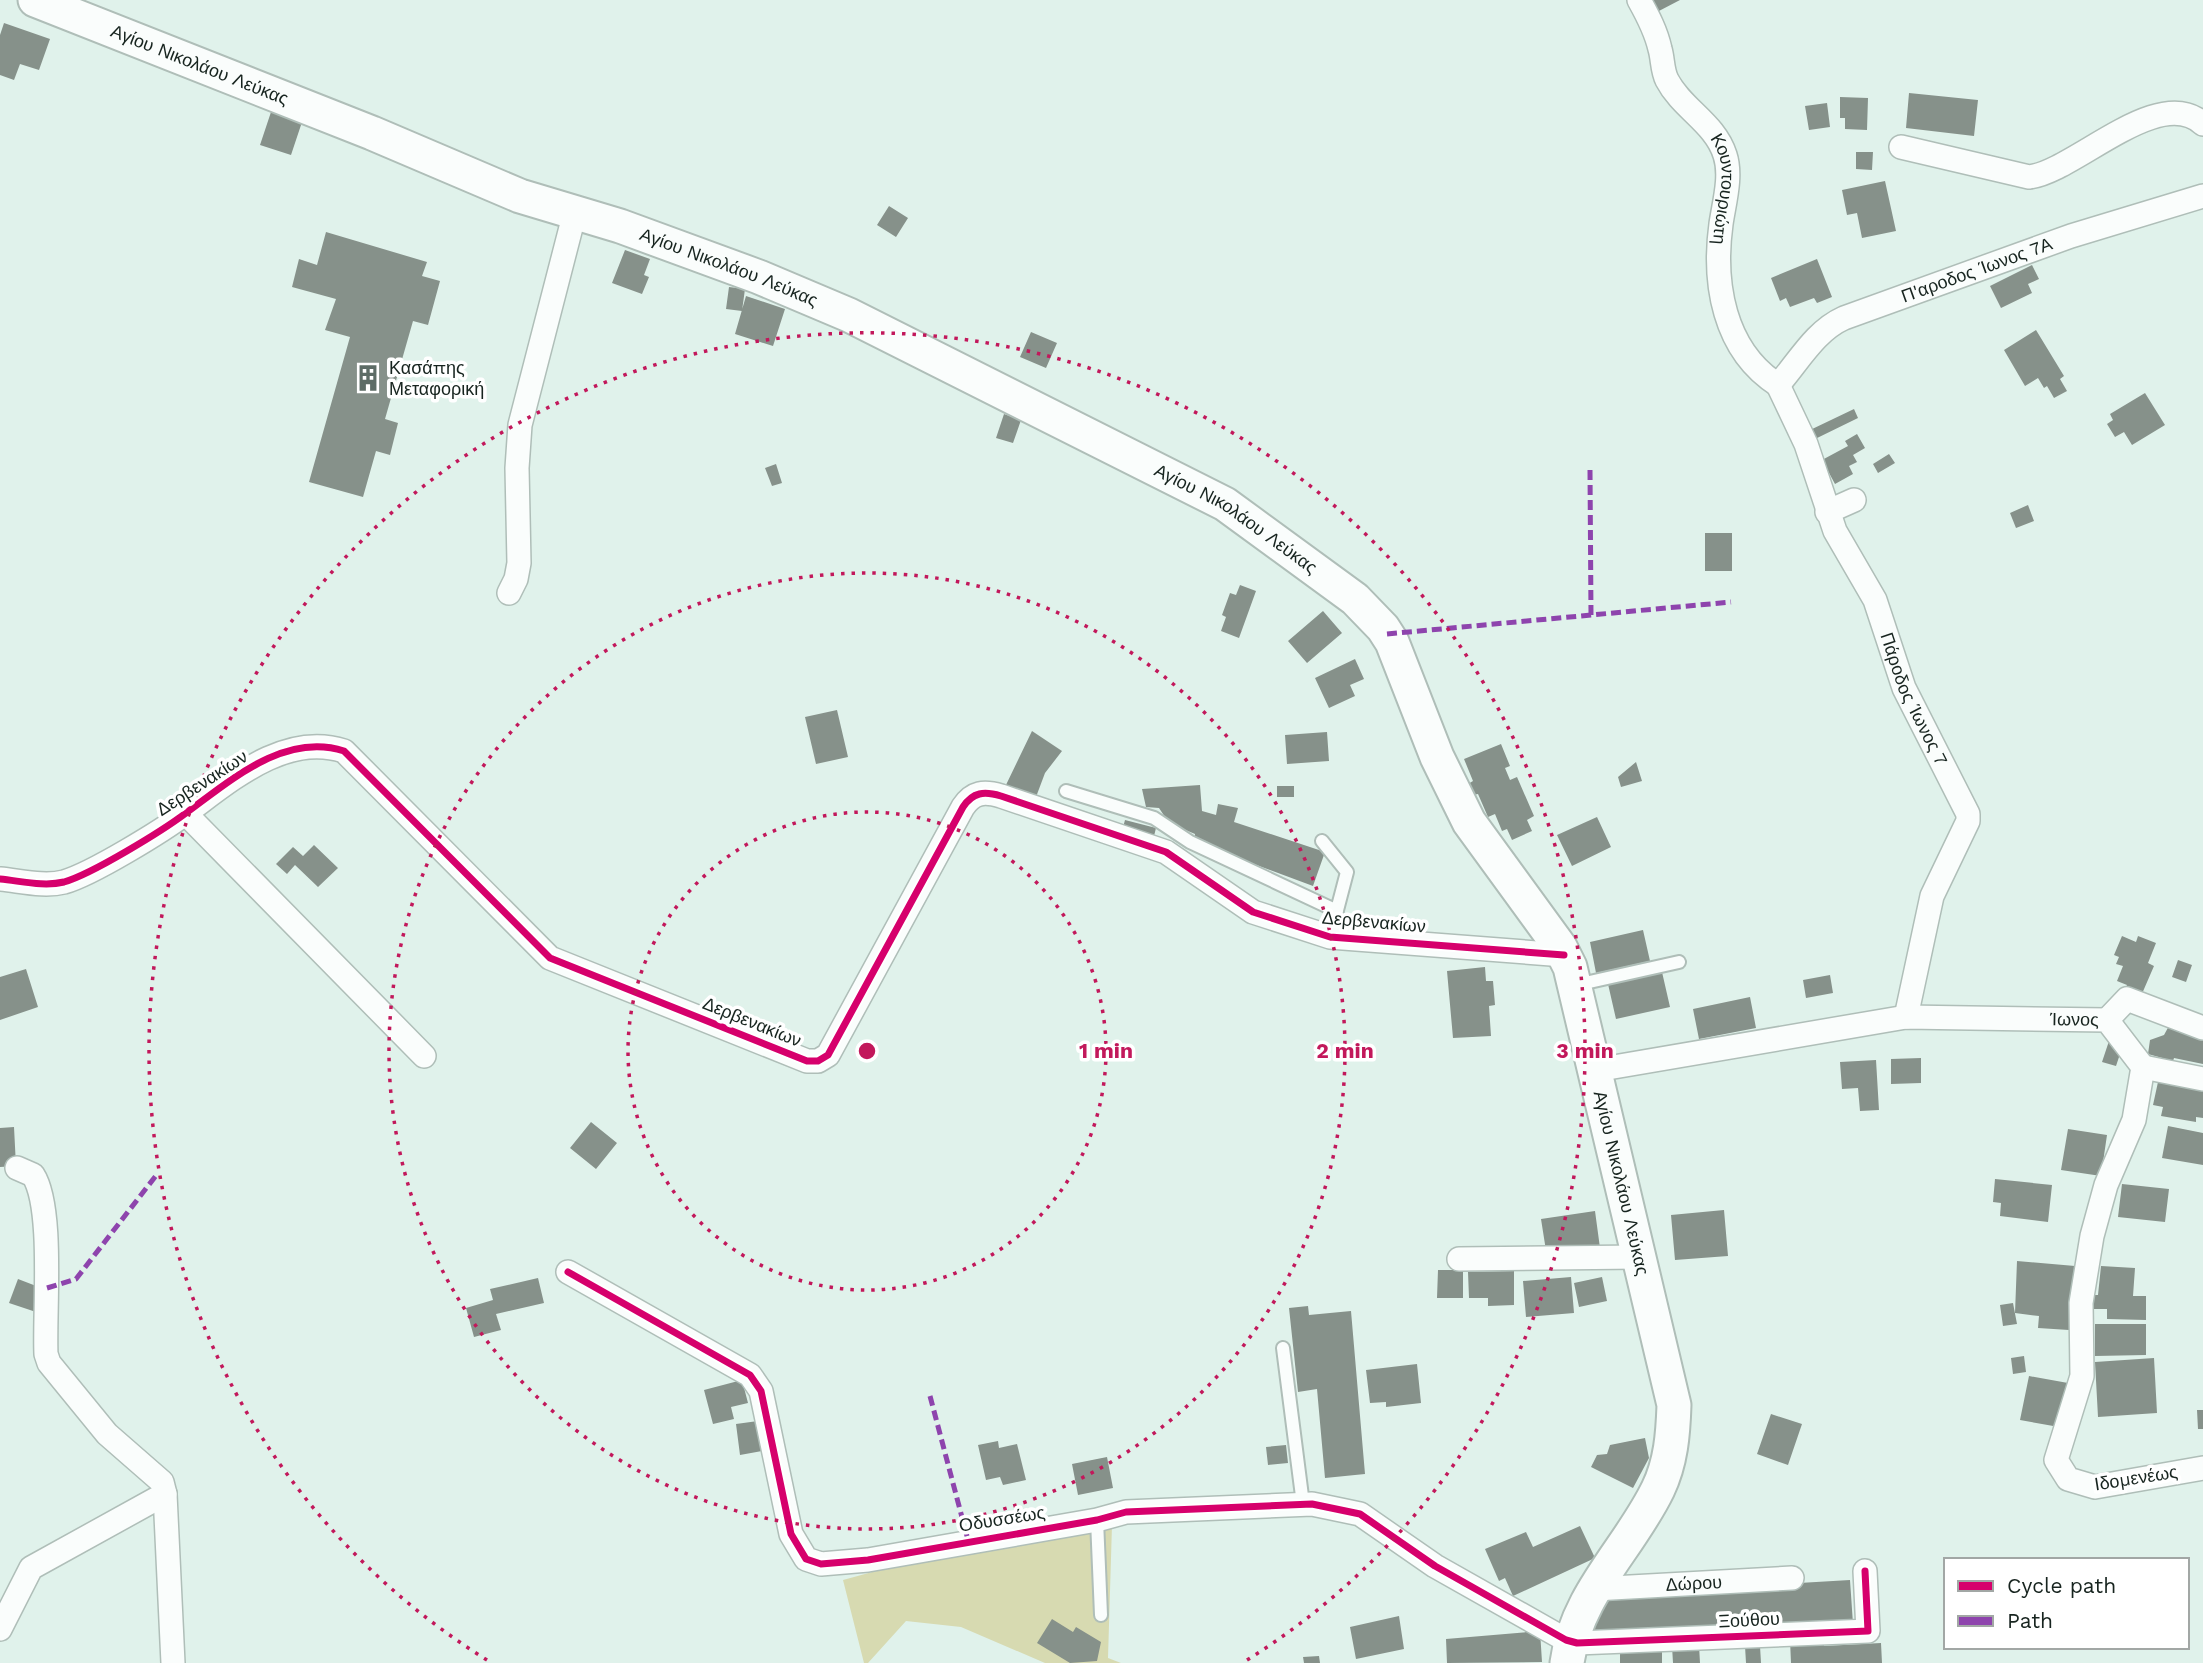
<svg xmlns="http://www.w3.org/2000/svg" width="2203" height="1663" font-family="'Work Sans',sans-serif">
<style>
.green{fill:#d7dab1}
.building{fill:#86918a}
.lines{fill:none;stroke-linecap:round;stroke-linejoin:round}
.service-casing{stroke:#afbeb8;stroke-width:16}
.minor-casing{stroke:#afbeb8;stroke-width:26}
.secondary-casing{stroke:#afbeb8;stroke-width:37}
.service{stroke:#fafdfc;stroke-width:12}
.minor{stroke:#fafdfc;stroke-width:23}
.secondary{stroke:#fafdfc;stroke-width:33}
.quiet{stroke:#8e44ad;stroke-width:5;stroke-dasharray:10 5;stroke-linecap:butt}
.cycleway-casing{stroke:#fff;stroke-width:11}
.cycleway{stroke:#d6006c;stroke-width:7}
.ring{fill:none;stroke:#c2185b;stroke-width:3.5;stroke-dasharray:3.5 7}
.labels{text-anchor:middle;stroke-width:7;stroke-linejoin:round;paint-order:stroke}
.street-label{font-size:18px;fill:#17241f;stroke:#fff}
.poi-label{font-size:18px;fill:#17241f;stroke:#fff;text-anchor:start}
.centre{fill:#c2185b;stroke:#fff;stroke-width:3.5}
.ring-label{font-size:21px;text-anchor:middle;font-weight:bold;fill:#c2185b;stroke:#fff;stroke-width:7;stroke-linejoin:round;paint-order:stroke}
</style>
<rect width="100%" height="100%" fill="#e0f2eb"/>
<path class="green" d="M1112 1525 1108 1658 1121 1663H1045L961 1627 906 1621 868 1663H864L843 1580 982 1542Z"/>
<path class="building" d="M1651 0H1680L1657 12Z
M4 23 50 39 39 70 20 64 14 80 0 75V35Z
M1909 93 1978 100 1974 136 1906 128Z
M1840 97 1868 98 1867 130 1845 129V118H1840Z
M1827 103 1830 127 1809 130 1805 106Z
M271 112 302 122 291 155 260 145Z
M1856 152H1873L1872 170 1856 169Z
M1885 181 1896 231 1862 238 1857 213 1847 215 1842 190Z
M889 206 908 218 896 237 877 225Z
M326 232 427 262 422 276 440 281 428 325 413 321 385 419 398 423 390 455 376 451 363 497 309 482 350 337 325 330 336 299 292 287 299 259 317 265Z
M625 250 650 259 644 275 649 277 642 294 612 283Z
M1817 259 1832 297 1817 303 1814 298 1790 307 1786 298 1780 301 1771 278Z
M2032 265 2039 279 2028 284 2032 293 2001 308 1990 286Z
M729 287 745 289 742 311 726 309Z
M746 296 785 309 773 346 735 334Z
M2036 330 2064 376 2060 379 2067 391 2054 398 2047 386 2044 388 2038 378 2025 386 2004 350Z
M1031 332 1057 343 1046 368 1020 357Z
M2145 393 2165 425 2132 445 2124 432 2115 437 2107 424 2113 420 2110 414Z
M1854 409 1858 418 1813 440 1808 431Z
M1004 414 1021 420 1013 443 996 438Z
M1857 434 1865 448 1853 455 1857 462 1849 466 1853 474 1835 484 1822 460 1848 446 1845 441Z
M1889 454 1895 463 1878 473 1873 464Z
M776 464 782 483 772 486 765 468Z
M2028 505 2034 521 2016 528 2010 513Z
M1705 533H1732V571H1705Z
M1240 585 1256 591 1239 638 1221 631 1226 617 1222 615 1230 593 1236 595Z
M1323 611 1342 633 1307 663 1288 641Z
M1355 659 1364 679 1350 685 1355 696 1329 708 1315 678Z
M837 710 848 757 816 764 805 717Z
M1032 731 1062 751 1045 773 1036 797 1005 787Z
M1327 732 1329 761 1287 764 1285 735Z
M1501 744 1510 766 1505 768 1510 780 1517 777 1534 816 1527 820 1532 831 1512 840 1507 829 1502 831 1495 814 1488 817 1478 794 1473 795 1468 784 1473 781 1464 759Z
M1636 762 1642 781 1621 787 1618 777Z
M1200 785 1202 811 1216 815 1218 804 1238 808 1234 822 1325 852 1313 886 1194 842 1195 834 1169 823 1159 808 1146 807 1142 789Z
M1277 786H1294V797H1277Z
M1597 817 1611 847 1572 866 1557 835Z
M1125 820 1156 828 1153 840 1122 831Z
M314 845 338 868 318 887 295 865 287 874 276 864 293 847 303 856Z
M1643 930 1650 961 1596 973 1590 942Z
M2122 936 2136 942 2138 936 2156 943 2148 963 2154 966 2141 996 2125 989 2127 985 2117 981 2123 966 2116 964 2119 957 2114 955Z
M2178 960 2192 965 2186 982 2172 977Z
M1485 967 1486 981H1493L1495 1005 1489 1006 1491 1036 1453 1038 1447 971Z
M26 969 38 1007 0 1020V977Z
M1662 972 1670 1007 1616 1019 1608 984Z
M1830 975 1833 993 1806 998 1803 980Z
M1750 997 1756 1028 1699 1039 1693 1009Z
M2170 1024 2203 1036V1064L2174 1058 2173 1061 2148 1054 2150 1040 2164 1035Z
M2109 1041 2123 1045 2116 1066 2102 1062Z
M1921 1058V1083L1891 1084V1059Z
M1876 1060 1879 1110 1860 1111 1858 1088 1842 1089 1840 1062Z
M2158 1082 2203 1090V1118L2196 1117V1122L2161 1116 2163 1107 2153 1105Z
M591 1122 617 1143 596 1169 570 1148Z
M2168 1126 2203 1133V1165L2162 1158Z
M14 1127 16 1166 0 1167V1128Z
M2068 1129 2107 1135 2101 1176 2061 1170Z
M1995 1179 2052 1185 2048 1222 2000 1216 2001 1203 1993 1202Z
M2122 1184 2169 1189 2165 1222 2118 1217Z
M1724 1210 1728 1256 1675 1260 1671 1215Z
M1595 1211 1600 1248 1547 1257 1541 1219Z
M2017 1261 2075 1266 2069 1330 2038 1328 2039 1316 2015 1313Z
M2101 1266 2135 1268 2133 1296H2146V1320L2107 1319V1309H2092V1295H2098Z
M1438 1270H1463V1298H1437Z
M1514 1271V1305L1488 1306V1298H1469L1468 1272Z
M1571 1277 1574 1313 1526 1317 1523 1281Z
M1602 1277 1607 1301 1579 1307 1574 1283Z
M538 1278 544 1303 496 1314 501 1330 474 1337 466 1308 493 1300 490 1289Z
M18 1279 44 1289 36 1312 9 1303Z
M2013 1303 2017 1324 2003 1326 2000 1305Z
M1308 1306 1309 1315 1351 1311 1365 1474 1325 1478 1317 1389 1298 1392 1289 1308Z
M2095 1324H2146V1355L2095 1356Z
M2024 1356 2026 1372 2013 1374 2011 1358Z
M2154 1358 2157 1413 2098 1417 2095 1362Z
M1417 1364 1421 1403 1386 1407V1402L1370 1403 1366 1370Z
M2029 1376 2068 1383 2059 1427 2020 1420Z
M742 1380 748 1403 731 1407 734 1419 713 1424 704 1390Z
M2197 1410H2203V1429H2198Z
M1771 1414 1802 1424 1788 1465 1757 1454Z
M758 1421 762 1451 740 1455 736 1424Z
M1645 1438 1649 1458 1633 1488 1591 1467 1597 1455 1607 1454 1610 1445Z
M998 1441 999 1448 1017 1444 1026 1480 1003 1485 1000 1477 986 1480 978 1445Z
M1286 1445 1288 1463 1268 1465 1266 1447Z
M1107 1457 1113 1488 1078 1495 1072 1464Z
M1580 1526 1595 1558 1513 1596 1505 1578 1499 1581 1485 1549 1526 1532 1533 1547Z
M1850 1580 1853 1624 1586 1634 1603 1595Z
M1399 1616 1404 1649 1356 1659 1350 1627Z
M1052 1619 1073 1632 1076 1627 1101 1642 1097 1661 1070 1663 1037 1643Z
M1540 1631 1542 1662 1447 1663 1446 1639Z
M1823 1638 1824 1646 1881 1643 1882 1663H1791L1790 1640Z
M1699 1645 1700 1663H1673L1672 1646Z
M1745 1646H1760L1761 1663H1746Z
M1662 1650V1663H1620V1652Z
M1319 1656 1320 1663H1304L1303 1657Z"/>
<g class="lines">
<defs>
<path id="service" d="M1066 791 1154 818 1190 842 1337 911
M1322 841 1347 872 1330 937
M1576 985 1679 962
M1283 1348 1303 1504
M1097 1520 1101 1615"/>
<g id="minor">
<path id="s1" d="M1639 0C1648 16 1656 31 1660 49 1663 59 1662 70 1667 80 1682 109 1715 123 1725 155 1732 176 1724 203 1721 224 1713 282 1723 350 1778 385"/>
<path d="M1901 147 2029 177C2074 172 2159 83 2203 124"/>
<path id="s2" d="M1778 385 1806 444 1835 531 1875 600 1904 688 1968 814V821L1932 896 1906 1017"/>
<path id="s3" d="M1778 385C1799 361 1815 331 1844 318L2071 236 2203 196"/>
<path d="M1827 512 1854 500"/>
<path d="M509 593 516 579 519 563 517 468 520 425 575 212"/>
<path d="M186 814 424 1056"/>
<path d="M0 879C21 881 44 887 64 882 92 874 162 831 186 813 231 780 285 732 344 751L550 958 807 1061H818L828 1055 963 807C973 792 984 791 1001 796L1166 852 1253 912 1330 937 1564 955"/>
<path d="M2107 1020 2127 999 2203 1028"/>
<path d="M2143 1067 2203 1079"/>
<path id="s4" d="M1596 1070 1906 1017 2107 1020 2143 1067 2134 1120 2106 1185 2092 1236 2081 1303 2082 1376 2056 1460 2068 1479 2095 1487 2203 1468"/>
<path d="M1459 1259 1640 1257"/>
<path d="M568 1272 750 1375 761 1391 791 1534 806 1559 821 1564 868 1560 1097 1520 1126 1512 1312 1504 1360 1514 1435 1566 1566 1640 1577 1643 1868 1631 1865 1571"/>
<path d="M165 1494 173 1663"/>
<path id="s5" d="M1594 1589 1792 1578"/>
<path d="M0 1629 31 1568 165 1494 162 1482 107 1434 49 1363 46 1354C44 1313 54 1207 33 1175L17 1168"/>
</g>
<g id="secondary">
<path id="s6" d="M35 0 372 133 520 196 620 226 759 277 849 315 1225 504 1355 599 1383 628 1392 642 1437 757 1469 822 1560 947 1570 967 1674 1405C1673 1434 1671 1462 1658 1489 1629 1549 1576 1594 1567 1663"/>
</g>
</defs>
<use href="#service" class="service-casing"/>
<use href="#minor" class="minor-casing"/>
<use href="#secondary" class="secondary-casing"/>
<use href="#service" class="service"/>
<use href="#minor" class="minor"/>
<use href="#secondary" class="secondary"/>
<path class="quiet" d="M1590 470 1591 615
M1387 634 1731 602
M47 1288 76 1279 158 1173
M930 1396 968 1540"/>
<defs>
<path id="cycleway" d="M0 879C21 881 44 887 64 882 92 874 162 831 186 813 231 780 285 732 344 751L550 958 807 1061H818L828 1055 963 807C973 792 984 791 1001 796L1166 852 1253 912 1330 937 1564 955
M568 1272 750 1375 761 1391 791 1534 806 1559 821 1564 868 1560 1097 1520 1126 1512 1312 1504 1360 1514 1435 1566 1566 1640 1577 1643 1868 1631 1865 1571"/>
</defs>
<use href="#cycleway" class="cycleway-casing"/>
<use href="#cycleway" class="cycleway"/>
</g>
<g class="ring">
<circle cx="867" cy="1051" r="239"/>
<circle cx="867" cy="1051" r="478"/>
<path d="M487 1660A718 718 0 1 1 1247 1660"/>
</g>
<defs>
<symbol id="building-bare" viewBox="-9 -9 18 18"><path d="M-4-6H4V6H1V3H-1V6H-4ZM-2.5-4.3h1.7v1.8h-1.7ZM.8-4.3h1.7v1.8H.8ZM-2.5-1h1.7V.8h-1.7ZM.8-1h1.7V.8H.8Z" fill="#5d6c66" stroke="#fff" stroke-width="2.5" paint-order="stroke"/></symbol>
</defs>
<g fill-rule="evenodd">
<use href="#building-bare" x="349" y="359" width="38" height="38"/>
</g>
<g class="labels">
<g class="street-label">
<text dy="6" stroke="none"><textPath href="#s6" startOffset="177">Αγίου Νικολάου Λεύκας</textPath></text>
<text dy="6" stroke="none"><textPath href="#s1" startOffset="215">Κουντουριώτη</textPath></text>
<text dy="6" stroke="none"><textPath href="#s6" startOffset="744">Αγίου Νικολάου Λεύκας</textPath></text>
<text dy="6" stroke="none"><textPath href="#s3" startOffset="236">Π'αροδος Ίωνος 7Α</textPath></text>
<text dy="6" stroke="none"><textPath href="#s6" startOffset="1311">Αγίου Νικολάου Λεύκας</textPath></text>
<text dy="6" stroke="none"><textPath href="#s2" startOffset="343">Πάροδος Ίωνος 7</textPath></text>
<text transform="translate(202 783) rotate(-33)" y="6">Δερβενακίων</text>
<text transform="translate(1374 922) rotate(5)" y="6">Δερβενακίων</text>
<text dy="6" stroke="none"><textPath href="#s4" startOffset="483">Ίωνος</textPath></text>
<text transform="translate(752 1022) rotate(22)" y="6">Δερβενακίων</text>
<text dy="6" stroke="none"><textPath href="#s6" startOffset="2107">Αγίου Νικολάου Λεύκας</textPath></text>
<text transform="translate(2136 1478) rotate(-9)" y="6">Ιδομενέως</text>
<text transform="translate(1002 1519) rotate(-9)" y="6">Οδυσσέως</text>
<text dy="6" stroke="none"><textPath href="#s5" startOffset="100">Δώρου</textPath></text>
<text transform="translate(1749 1620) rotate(-3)" y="6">Ξούθου</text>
</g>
<g class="poi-label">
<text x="389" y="374">Κασάπης<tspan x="389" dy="21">Μεταφορική</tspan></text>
</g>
</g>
<circle cx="867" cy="1051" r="10" class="centre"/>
<g class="ring-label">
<text x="1106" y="1058">1 min</text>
<text x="1345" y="1058">2 min</text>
<text x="1585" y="1058">3 min</text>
</g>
<rect x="1944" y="1558" width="245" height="91" fill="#ffffff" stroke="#a2a7a5" stroke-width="2"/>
<rect x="1958" y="1581" width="35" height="10" fill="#d6006c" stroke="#a2a7a5" stroke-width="2"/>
<text x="2007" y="1593" font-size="21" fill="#17241f">Cycle path</text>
<rect x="1958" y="1616" width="35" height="10" fill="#8e44ad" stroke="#a2a7a5" stroke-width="2"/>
<text x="2007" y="1628" font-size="21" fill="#17241f">Path</text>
</svg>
